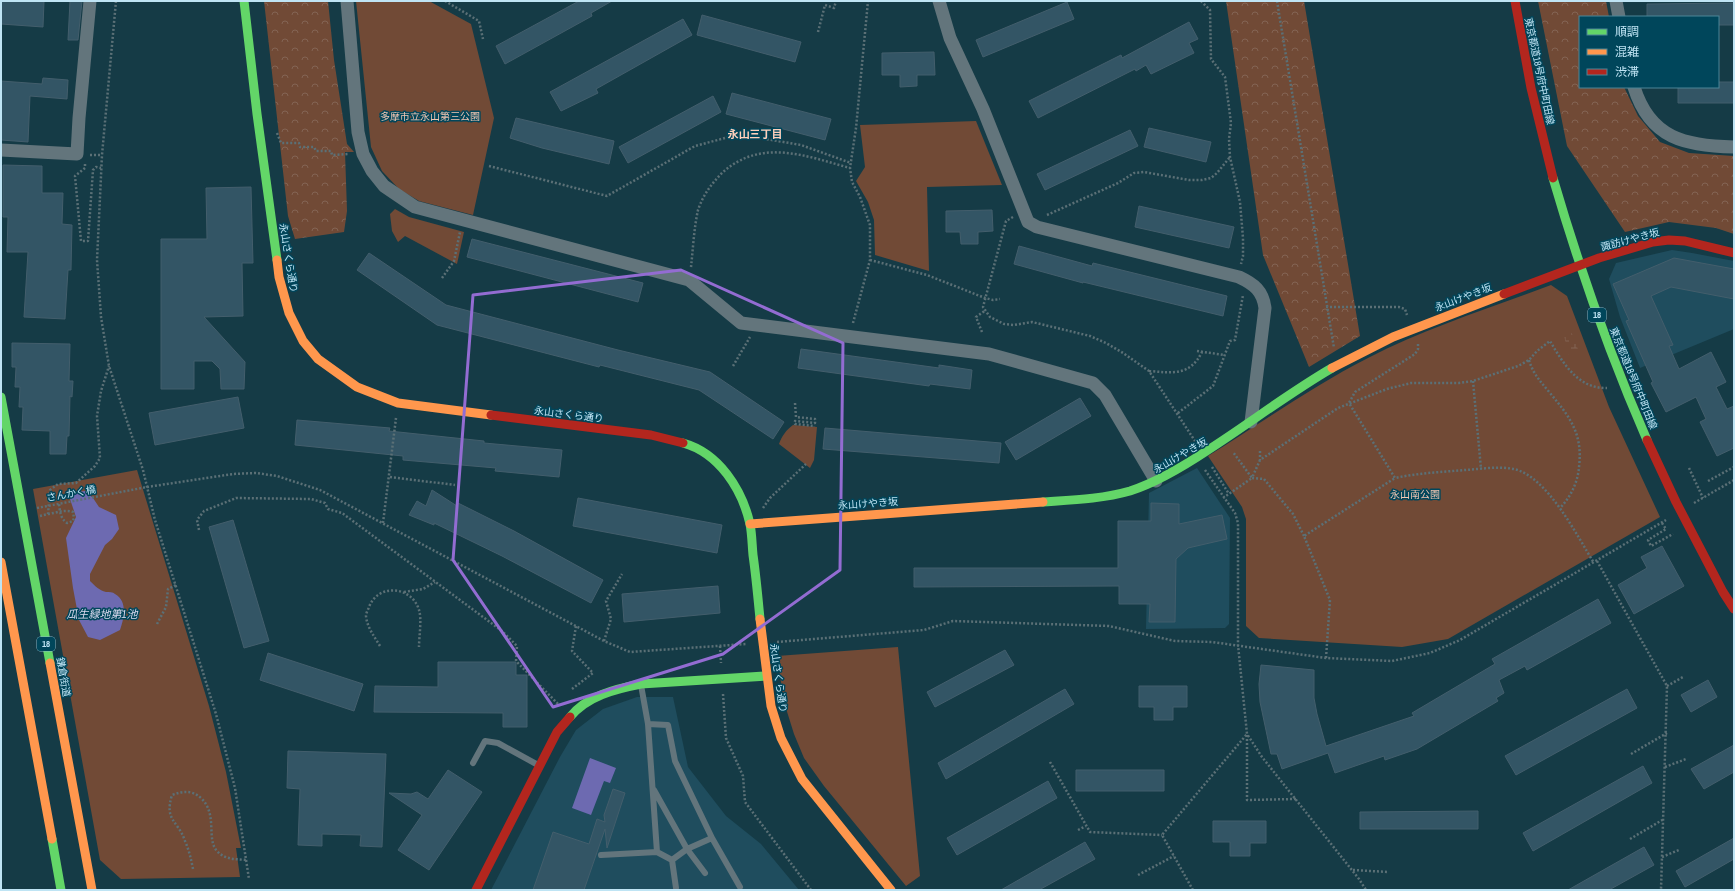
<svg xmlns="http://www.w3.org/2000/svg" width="1735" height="891" font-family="'Archivo Narrow','Noto Sans JP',sans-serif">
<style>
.built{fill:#1f4d5e}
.green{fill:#714a36}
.forest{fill:url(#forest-crowns)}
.wetland{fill:url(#wetland-marsh)}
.water{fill:#6d6ab1}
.building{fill:#335565;stroke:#435e6c}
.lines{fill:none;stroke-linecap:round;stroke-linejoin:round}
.path{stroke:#5b7076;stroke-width:2.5;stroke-dasharray:2 2;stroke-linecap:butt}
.lane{stroke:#63757c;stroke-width:6}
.street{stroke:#63757c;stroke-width:13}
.fast{stroke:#63d668;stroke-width:9}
.slow{stroke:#ff974d;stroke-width:9}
.jam{stroke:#b3261e;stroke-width:9}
.marked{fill:none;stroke:#936cd2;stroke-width:3;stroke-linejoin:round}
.labels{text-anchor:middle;stroke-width:3;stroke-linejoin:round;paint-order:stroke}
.shield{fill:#00465b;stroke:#86b5c6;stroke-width:1}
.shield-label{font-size:9px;font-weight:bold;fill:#bfe4f4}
.street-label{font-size:10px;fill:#bfe4f4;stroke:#00465b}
.park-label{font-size:10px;fill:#f3c7b3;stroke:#00465b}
.neighbourhood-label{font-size:11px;font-weight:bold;fill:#fed0bb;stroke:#00465b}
.water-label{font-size:11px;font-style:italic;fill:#dadaef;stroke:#00465b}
</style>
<defs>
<pattern id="forest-crowns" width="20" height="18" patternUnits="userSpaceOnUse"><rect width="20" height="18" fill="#714a36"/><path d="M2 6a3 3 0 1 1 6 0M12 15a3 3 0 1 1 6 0" fill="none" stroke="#836454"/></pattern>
<pattern id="wetland-marsh" width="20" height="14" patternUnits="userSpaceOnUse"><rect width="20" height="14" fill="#714a36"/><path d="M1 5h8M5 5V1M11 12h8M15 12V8" fill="none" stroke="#836454"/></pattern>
</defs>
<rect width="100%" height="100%" fill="#153b46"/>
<path class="built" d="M1672 250 1692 253 1734 261V329L1640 368 1620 317 1609 279 1616 263Z
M1197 468 1230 518 1229 624 1225 628 1146 629 1149 493Z
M637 697H673L688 767 726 816 761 844 799 890H491L560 757 576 730 603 709Z"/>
<path class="green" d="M356 1H429L471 24 494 118 473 215 419 201 399 189 382 171 371 147Z
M976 121 1002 185 927 187 929 271 875 255 874 220 868 202 856 181 865 167 860 125Z
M395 209 409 217 464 232 457 264 405 236 398 242 392 231 390 214Z
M1551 285 1567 296 1609 407 1660 517 1448 639 1402 647 1259 638 1246 626V519L1242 507 1208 456C1261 423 1313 386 1368 358 1426 328 1490 308 1551 285Z
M793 425 817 427 814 460 810 468 779 444C782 436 786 430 793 425Z
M137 470 209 706 226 772 241 848H236L240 877 121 879 100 860 33 489Z
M898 647 920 876 906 886 824 786 804 758 794 734 784 702 777 656Z"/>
<path class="forest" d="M264 1H328L334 60 347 144 354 152H345L347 211 344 232 295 239 288 216Z
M1226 1H1304L1360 336 1309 367 1263 255Z
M1538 1H1606L1609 17H1580V87H1624L1638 116 1660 142 1689 153 1734 156V234L1716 228 1669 222 1625 232 1567 146Z"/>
<path class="wetland" d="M1571 331 1579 352 1576 358 1569 355 1564 336Z"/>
<path class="water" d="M85 491 93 498 99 507 116 515 119 529 112 539 105 545 90 574V581C95 586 99 590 106 592 109 592 113 592 115 594 128 601 124 619 120 630L100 640 88 637 79 620 73 588 66 538 76 517 70 499 72 494 77 492Z
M590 758 616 768 610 783 604 781 591 815 572 808Z"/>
<path class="building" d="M1 1H44L43 27 1 24Z
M70 1H82L78 40H68Z
M579 1H612L591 13 592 16 505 64 496 46Z
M1067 2 1074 19 983 57 976 40Z
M1734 3V25H1718V17H1647V4Z
M702 15 801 42 795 62 697 35Z
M683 19 692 35 596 89 598 93 561 111 550 92Z
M1189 22 1198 39 1189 43 1194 53 1151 74 1146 65 1136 71 1135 69 1038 118 1029 101 1121 55 1122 58Z
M934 52 935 75H917V86L900 87V75H882V53Z
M43 78 68 80 67 99 30 96 28 142 1 140V81L42 84Z
M1718 82H1734V103H1678V87H1718Z
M732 93 831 119 825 140 726 114Z
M713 96 721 112 628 163 619 147Z
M516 118 614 141 609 164 542 148 510 138Z
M1149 128 1211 142 1206 162 1144 147Z
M1130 130 1138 146 1045 190 1037 174Z
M3 165 42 166V193H63L62 224 72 225 71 270H68L65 319 24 317 28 252H7L8 217H3Z
M251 187 253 263H242L243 316 204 317 245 362 244 389H221L220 369 212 361H194V389H161V239H207L206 188Z
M1139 206 1234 227 1229 248 1135 227Z
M992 210 993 231 978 232V244H961L960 232H946V211Z
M472 239 643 283 638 302 467 257Z
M1019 246 1092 266 1093 263 1227 296 1223 316 1083 282V283L1014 264Z
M369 253 446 305 618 350 710 372 784 422 773 439 699 390 600 365 599 367 437 325 357 270Z
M1674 258 1734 269V299L1671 287 1651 296 1673 345 1669 346 1679 369 1711 352 1726 382 1716 387 1727 409 1734 406V448L1717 456 1700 422 1706 419 1696 397 1666 412 1651 383 1653 382 1626 321 1629 320 1613 284Z
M12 343 70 344 69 381H73L72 397 70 396 69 436H67L66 454H50V431L22 430 23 407H19L20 387H15L16 367H12Z
M801 349 939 368V365L972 370 970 389 930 384 929 386 798 368Z
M238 397 244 428 155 445 149 413Z
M1080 398 1091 416 1016 460 1005 442Z
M297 420 390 428 389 431 484 441V443L562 450 559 477 495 471 496 468 403 460V456L295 445Z
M825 428 1001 443 999 463 823 449Z
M432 490 457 506 458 503 514 531 603 580 591 603 502 556 434 523V525L409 515 417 501 426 506Z
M578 498 722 525 717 553 573 526Z
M1151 503 1179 504V524L1222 515 1227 539 1188 548 1176 559 1175 622H1149L1150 604H1119V586L914 587V568H1118V521H1151Z
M233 520 269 641 244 648 209 527Z
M1662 546 1684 586 1634 614 1618 585 1647 568 1641 557Z
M718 586 720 613 624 622 622 594Z
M1598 599 1611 623 1527 670 1525 666 1499 680 1504 693 1496 698 1498 701 1417 749 1385 760 1384 756 1335 773 1328 753 1282 769 1277 754H1271L1260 702 1259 684 1261 665 1314 670V698L1317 714 1326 746 1414 716 1412 713 1495 664 1492 659Z
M1005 650 1014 665 935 707 927 692Z
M268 653 363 684 354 711 260 680Z
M438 662H516V675H527V727H503V713L374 712 375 686 438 687Z
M1708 680 1717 697 1691 712 1681 695Z
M1139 686H1187V707H1173V720H1154V707H1139Z
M1065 689 1074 704 946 779 938 763Z
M1627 689 1637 708 1516 775 1505 756Z
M1734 745V772L1704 789 1691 769Z
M288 751 386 754 382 847 360 846 361 835 322 834V846L298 845 300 789 287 788Z
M1643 766 1652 783 1533 851 1523 833Z
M448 770 482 792 429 870 398 850 422 815 389 793 411 794 417 792 428 799Z
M1076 770H1164V791H1076Z
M1048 781 1057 798 957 855 947 838Z
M613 789 625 793 607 848 605 829 584 890H533L553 832 589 844 597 819 605 822 604 815Z
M1478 811V829H1360V812Z
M1213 821H1266V843H1250V856H1230V842H1213Z
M1734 838V859L1685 887 1676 871Z
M1085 842 1095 859 1039 890H1001Z
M1644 847 1654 865 1609 890H1568Z"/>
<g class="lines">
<path class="path" d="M116 1 102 155 97 260 101 317 109 366 143 470 155 520 216 714 235 788 249 879
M445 1 479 21 483 39
M1201 1 1210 10 1211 59 1225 77 1231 123 1229 139 1230 157 1240 202 1243 238V256L1241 264
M1277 1 1334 348
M818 32 825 5 834 8 836 1
M277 133 281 143H299L300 147H314L316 151H331L332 155 349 154
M90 155H102
M85 164V168L75 176 81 241H88L93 170 96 167 101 168
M489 166 607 196 695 146 729 137 760 138 801 145 851 163
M1047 215 1118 183 1134 173 1144 172 1189 180H1202L1211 178 1217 173 1230 157
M1013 217 1006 221 983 307 990 317 1004 324 1014 325 1032 322 1090 336 1106 343 1123 353 1149 371 1195 441
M870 260 927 275 985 298 993 300 1000 299
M691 267C693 249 694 228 698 210 703 195 712 183 723 172 762 138 806 156 850 168
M442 278 454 261 460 232
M1326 307H1399L1405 309 1407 315
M853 323 870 260V225L860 197 852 182 850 168 856 128 868 1
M982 332 976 317 986 310
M1418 344V349L1415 354 1355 392 1349 403 1395 478C1418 473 1442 472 1465 470 1481 469 1498 466 1514 469 1548 477 1577 536 1594 563
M1197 351 1224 355
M1529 360C1533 374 1541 382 1550 393 1570 417 1583 434 1579 467 1578 481 1571 497 1560 508
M733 366 750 337
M1149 371C1173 373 1190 376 1202 352
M1473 381 1481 469
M795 403 796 417 815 419V423L795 421V424L814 426V427
M1178 413 1213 386 1230 341 1235 340 1243 295
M1260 451V460
M1212 467 1229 494
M1689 468 1703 498
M1205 470 1235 513 1238 523V645L1247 734 1262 757 1359 879 1366 890
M390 477 455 485
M1708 481 1734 467
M1223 498 1252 478 1233 452
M1694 503 1734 480
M37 508 147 487 233 474 256 473 277 476 320 490 604 641 630 652 746 644
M763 508 770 498 806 464
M48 514C56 513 65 509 73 512L74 518 73 521 67 523C60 518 60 511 59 504
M40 516 48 514 50 490 58 484 76 483 95 466 100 458 97 416 101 391 109 366
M383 523 396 418
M1662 523 1666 529 1648 540 1651 546 1673 534
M199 530 197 520 204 511 236 498 311 499 325 503 328 509 342 513 502 631 517 646 516 661 559 705
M1304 536 1293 514 1264 479 1252 478 1260 460 1338 408 1387 389 1411 383H1459L1473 381 1518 366 1529 360 1537 351 1550 341C1563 363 1578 389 1607 388
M1597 561 1667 686 1661 890
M404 592 423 589 435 582
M157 624 166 607 168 589 176 585
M604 641 611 619 606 601 622 574
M777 642 924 630 953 621 1109 626 1175 641 1212 642 1326 658 1392 661 1430 653 1460 640 1666 520
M380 646C374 636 367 627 366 616 366 613 368 610 369 607 378 583 412 586 419 610 422 619 419 637 419 647
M720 646 721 663
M1326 658 1330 600 1304 536 1395 478
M1667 686 1683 677
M572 689 593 673 572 651 576 626
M723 694 726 738 743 776 745 802 811 890
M1247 735V800L1296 799
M1631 754 1667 733
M1050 762 1090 832 1162 835
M1665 767 1686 759
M1078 830 1086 826
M1630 839 1664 819
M1662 857 1679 850
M193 869C191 859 189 850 185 841 178 820 164 821 172 795 183 791 192 790 201 798 218 814 206 839 217 851 225 860 236 859 247 860
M1353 870 1388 872
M1138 875 1174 856
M1193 890 1162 835 1247 734"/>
<path class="lane" d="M648 724 668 725 675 761 712 838
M473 763 485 741 498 743 538 765
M654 790 687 849 705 873
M657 852 672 860 676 888
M601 855 657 852 648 724 641 685
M672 860 687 849 712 838 740 887"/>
<path class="street" d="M347 1 358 132 363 154 372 171 384 186 415 207 689 280 741 323 989 354 1093 383 1105 395 1156 481
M939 1 950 38 983 109 1028 222 1037 227 1239 277C1254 284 1263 291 1265 308L1251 422
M1616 1 1619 17
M1634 87C1650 139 1686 146 1734 147
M1 150 77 154 79 118 90 1"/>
<path class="fast" d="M244 1 257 114 277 260
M1553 178C1579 267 1610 355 1647 440
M1 397 50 663
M683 443C719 453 742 489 750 524 752 534 752 545 753 555 756 576 758 598 760 619
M1043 502C1072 500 1102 499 1130 491 1158 482 1184 466 1208 450 1250 423 1289 393 1332 368
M570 717C587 696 615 689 641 684L766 676
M52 839 61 890"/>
<path class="slow" d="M277 260 279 277 289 313 303 341 318 359 357 387 398 403 491 415
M1332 368 1393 337 1504 294
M750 524 1043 502
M1 562 52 839
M760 619 771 706 781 738 802 779 891 890
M50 663 92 890"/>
<path class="jam" d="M1515 1 1531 88 1553 178
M1504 294 1599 258 1653 242 1669 240 1685 241 1734 253
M491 415 651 435 683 443
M1647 440 1676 502 1723 592 1734 609
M476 890 557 732 570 717"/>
</g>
<path class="marked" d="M681 270 843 343 840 570 723 654 553 707 453 560 473 295Z"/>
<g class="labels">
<g class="shield">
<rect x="1588" y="308" width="18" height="14" rx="3"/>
<rect x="37" y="637" width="18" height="14" rx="3"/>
</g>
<g class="shield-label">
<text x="1597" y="318">18</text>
<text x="46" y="647">18</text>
</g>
<g class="street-label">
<text transform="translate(1540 71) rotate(78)" y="4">東京都道18号府中町田線</text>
<text transform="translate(1630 239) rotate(-15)" y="4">諏訪けやき坂</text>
<text transform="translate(289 258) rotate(81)" y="4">永山さくら通り</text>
<text transform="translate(1463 297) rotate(-21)" y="4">永山けやき坂</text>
<text transform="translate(1634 378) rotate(68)" y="4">東京都道18号府中町田線</text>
<text transform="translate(569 414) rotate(7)" y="4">永山さくら通り</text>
<text transform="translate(1180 455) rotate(-30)" y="4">永山けやき坂</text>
<text transform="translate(71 493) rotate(-10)" y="4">さんかく橋</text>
<text transform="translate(868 503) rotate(-4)" y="4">永山けやき坂</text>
<text transform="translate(64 677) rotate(80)" y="4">鎌倉街道</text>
<text transform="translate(779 678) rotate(82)" y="4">永山さくら通り</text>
</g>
<g class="park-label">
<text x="430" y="120">多摩市立永山第三公園</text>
<text x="1415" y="498">永山南公園</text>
</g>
<g class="neighbourhood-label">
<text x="755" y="138">永山三丁目</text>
</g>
<g class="water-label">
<text x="102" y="618">瓜生緑地第1池</text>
</g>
</g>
<rect width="1735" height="891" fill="none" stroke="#bfe4f4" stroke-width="4"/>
<rect x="1579" y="16" width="140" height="72" fill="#00465b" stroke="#4c8598"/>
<rect x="1587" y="29" width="20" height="6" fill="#63d668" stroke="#4c8598"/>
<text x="1615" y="36" font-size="12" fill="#bfe4f4">順調</text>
<rect x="1587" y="49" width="20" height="6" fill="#ff974d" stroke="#4c8598"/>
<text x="1615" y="56" font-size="12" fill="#bfe4f4">混雑</text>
<rect x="1587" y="69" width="20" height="6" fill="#b3261e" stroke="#4c8598"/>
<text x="1615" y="76" font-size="12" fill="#bfe4f4">渋滞</text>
</svg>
